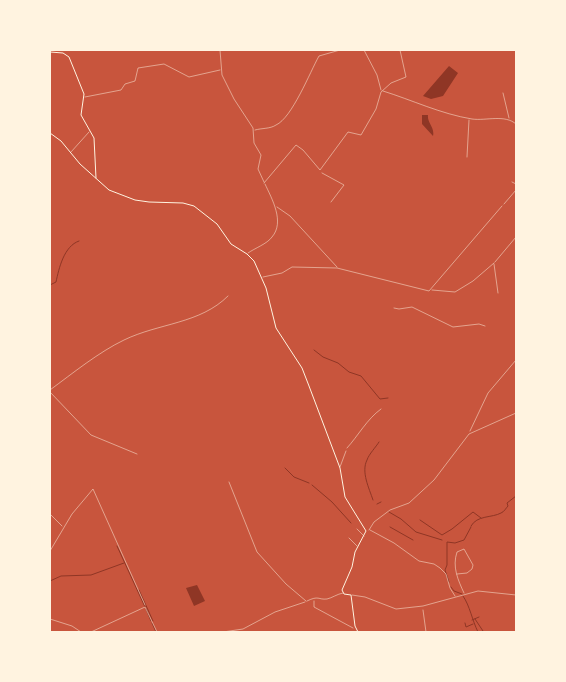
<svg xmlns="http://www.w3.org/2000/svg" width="566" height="682" font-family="Figtree,sans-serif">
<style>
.water{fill:#8f3625}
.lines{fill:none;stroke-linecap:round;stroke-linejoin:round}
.stream{stroke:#8f3625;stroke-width:1}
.path{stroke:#fff3e0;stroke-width:0.5}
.minor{stroke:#fff3e0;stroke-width:0.5}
.tertiary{stroke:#fff3e0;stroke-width:1}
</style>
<rect width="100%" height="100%" fill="#c8553d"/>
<path class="water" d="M449 66 458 73 443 96 431 99 423 96Z
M422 115H428C427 123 435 127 433 136L422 124Z
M197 585 205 601 194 606 186 588Z"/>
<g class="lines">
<path class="stream" d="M50 285 56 282C59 268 64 246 79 241
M314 350 323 357 338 363 349 372 361 376 380 399 388 398
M285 468 294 477 309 483
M312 485 332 502 351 523
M373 500C369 488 361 472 367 460 369 454 376 447 379 442
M377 504 381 502
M389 512 401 519 416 532 442 540
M420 520 442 535 452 529 473 512 481 518
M471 526C477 515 492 518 501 513 504 512 506 508 508 506L507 503 516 496
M390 527 413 540
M117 546 145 607
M50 581 61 576 91 575 124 563
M449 582 445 570 447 565V542L455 543 464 540 471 527
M451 587 454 591 462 594
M139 590 153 621
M463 596C470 606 472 620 478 632
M146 609 151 621
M475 619 483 631
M472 620 479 617
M152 623 156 632
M465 623 466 627 473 624"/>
<path class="path" d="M322 173 344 185 331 202
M277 207 290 216 337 267
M495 262 516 237
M494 264 498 293
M263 277 282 273 292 267 337 268 429 291 502 206
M432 290 455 292 473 281 494 263
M394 308 399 309 412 307 453 327 479 324 485 326
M50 390C73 373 99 352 124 340 159 323 200 324 228 296
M50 392 91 435 137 454
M470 431 488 393 516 360
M347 448C358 436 367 419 381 409
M50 514 62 526
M50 551 72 514 93 489 145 605
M314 601V607L353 628
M423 610 426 632"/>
<path class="minor" d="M220 50 222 75 234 99 253 128 254 143 261 155 258 169 264 182
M364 50 377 75 381 90
M383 91C412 100 441 114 472 119 486 121 505 114 516 124
M503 93 509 118
M85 97 121 90 125 84 135 81 138 68 164 64 189 77 220 70
M255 130C262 128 270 129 276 125 292 118 310 72 319 56L340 50
M71 152 89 132
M467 157 469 120
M512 182 516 184
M264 183 296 145 303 150 320 170 348 132 361 135 376 109 381 92 391 83 406 77 400 50
M504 204 516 190
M248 253C255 248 267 244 272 237 285 222 272 199 265 184
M340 467 346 451
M229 482 257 552 286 584 306 601
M357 529 364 536
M369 530 374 522 390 510 409 503 434 480 469 434 516 413
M370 530 394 543 419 561 434 564 440 568 446 574 450 588 455 596
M349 538 357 546
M457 574 467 573 472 569 473 565 464 549 457 552C452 567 458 580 464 593
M352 595 365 597 396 609 423 606 478 591 516 595
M307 601C319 595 318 600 327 599 332 598 337 594 343 593
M50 619 72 626 81 632
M91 632 145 607 157 632
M223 632 243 629 275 612 305 602
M356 632 357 631"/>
<path class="tertiary" d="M50 52 63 53 69 57 84 94 81 115 94 138 96 178
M50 133 61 141 80 164 109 190 135 200 149 202 183 203 194 206 217 224 231 244 247 254 254 261 266 288 276 328 302 368 309 386 340 468 345 497 366 531 355 552 352 567 342 590 344 594 351 595 355 626 358 632"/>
</g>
<rect width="566" height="682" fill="none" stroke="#fff3e0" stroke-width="102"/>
</svg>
